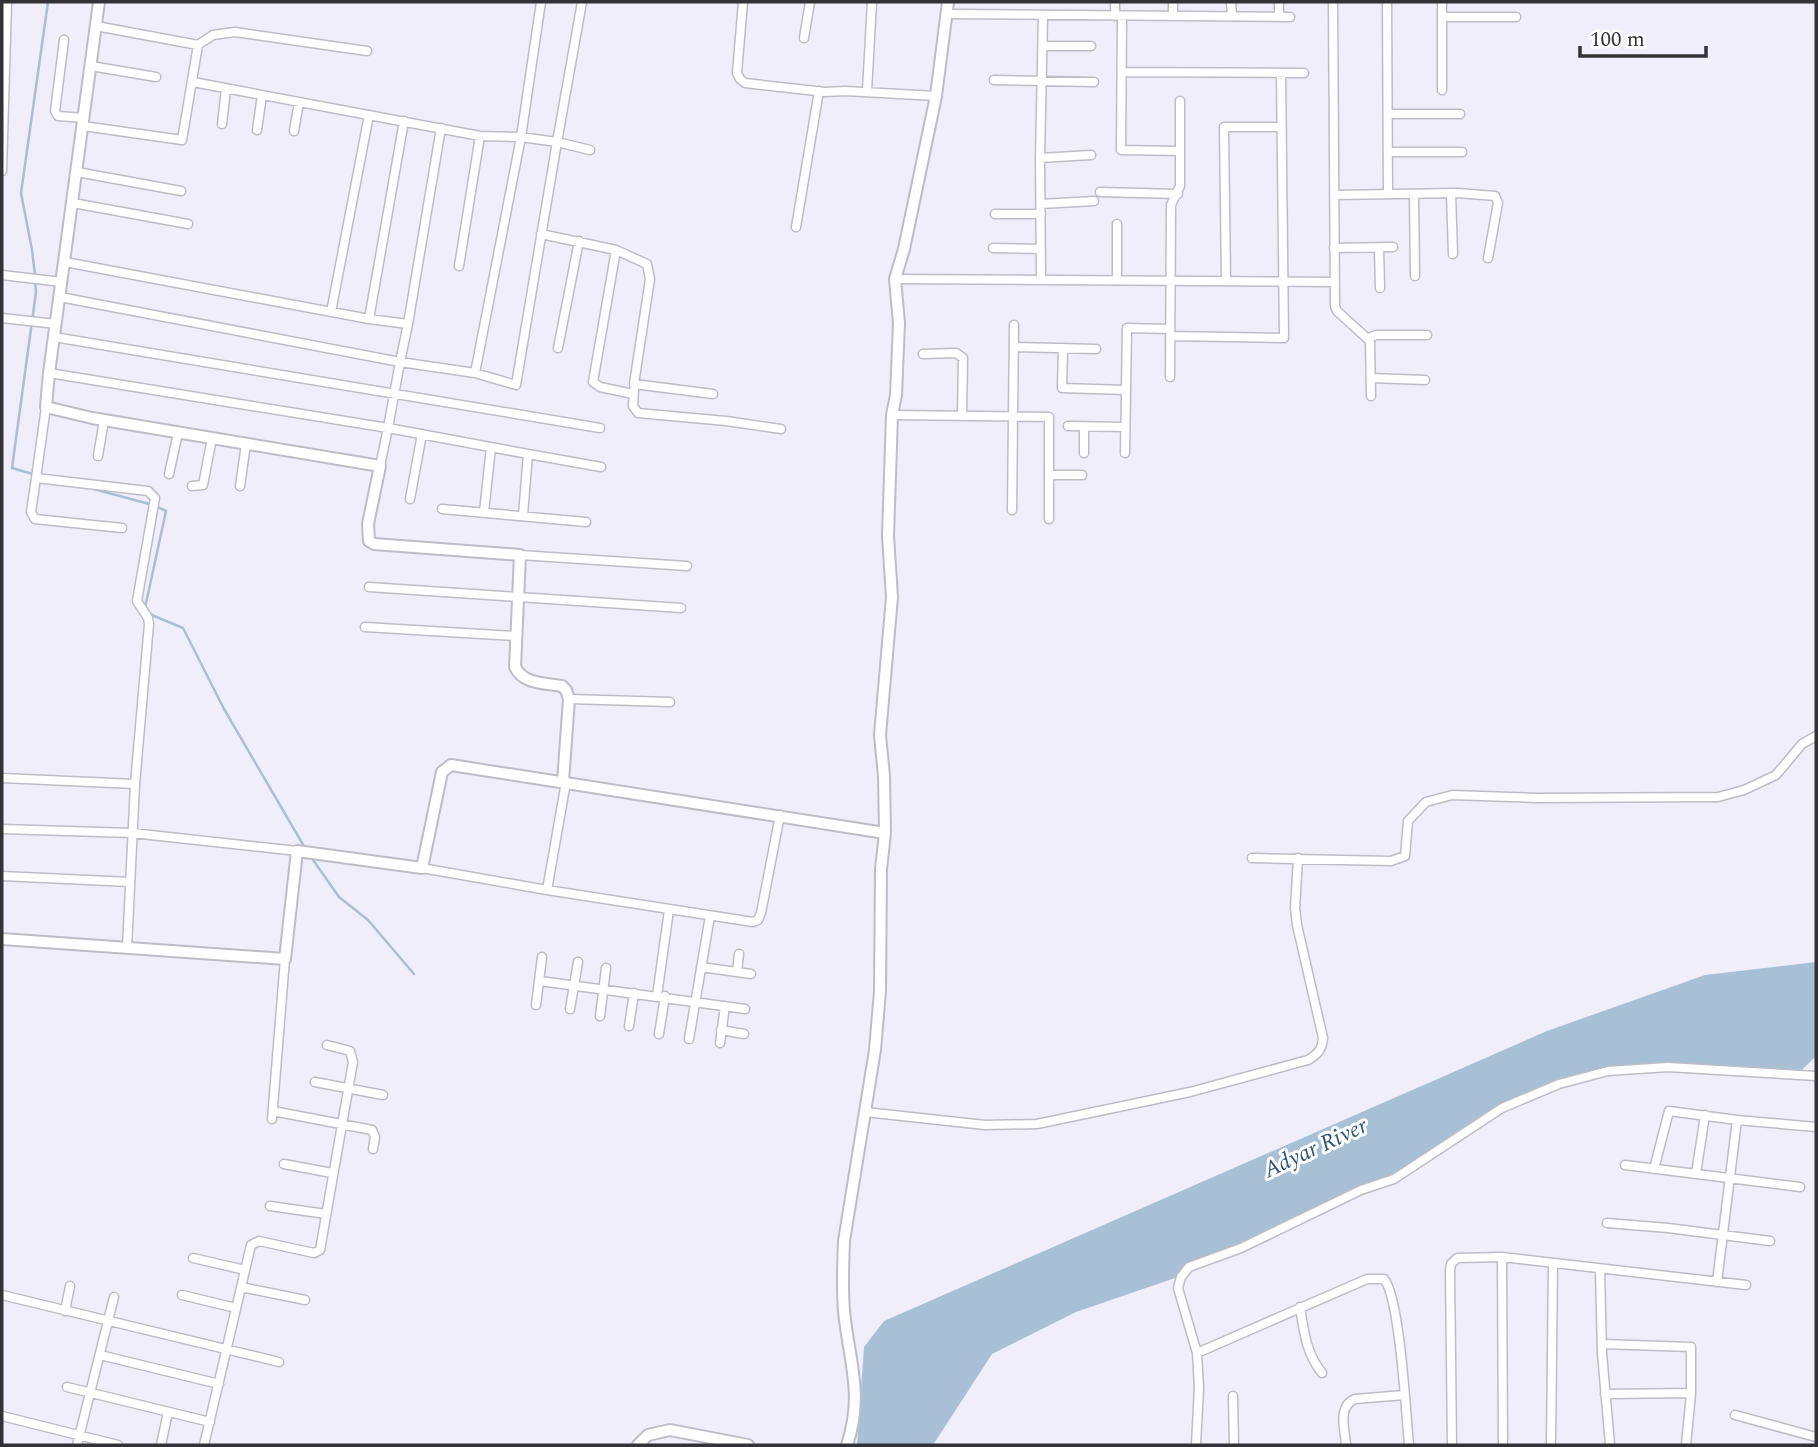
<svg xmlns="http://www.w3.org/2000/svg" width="1818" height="1447" font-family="Spectral,serif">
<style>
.water{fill:#a8c0d6}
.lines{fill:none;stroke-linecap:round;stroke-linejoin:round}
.stream{stroke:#a8c0d6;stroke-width:2.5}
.street-casing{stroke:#bebcc6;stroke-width:11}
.secondary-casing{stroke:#bebcc6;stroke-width:14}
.street{stroke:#fff;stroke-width:8}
.secondary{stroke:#fff;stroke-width:10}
.labels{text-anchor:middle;stroke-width:6;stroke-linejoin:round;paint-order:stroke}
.water-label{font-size:23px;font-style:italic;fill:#31587a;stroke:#fff}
</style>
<rect width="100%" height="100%" fill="#f0eefa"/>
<path class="water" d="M1816 962V1056L1796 1076 1718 1069 1606 1070 1514 1102 1368 1192 1175 1278 1076 1312 992 1354 933 1445H857L864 1347 884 1321 1547 1031 1705 975Z"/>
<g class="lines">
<path class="stream" d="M35 275 32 250 21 193 48 2
M35 282 36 292 12 468 36 475
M90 488 153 505 166 511 145 608
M147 613 183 628 224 709 305 848
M311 857 339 897 368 920 414 974"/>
<defs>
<path id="street" d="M582 2 557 142 590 150
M743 2 737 73 740 79 745 83 825 92 845 91 936 96
M1173 2V16
M1231 2 1232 16
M1279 2V17
M1333 2 1335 306 1337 311 1370 341 1371 396
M1387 2 1388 194
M1442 2V90
M947 14 1290 17
M1115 16V2
M1122 16 1121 150 1180 151
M1442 17H1516
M804 38 810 2
M64 40 55 111 58 116 84 118
M198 45 213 35 235 32 367 51
M1043 46H1091
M91 66 156 77
M1122 72 1304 73
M994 80 1094 82
M867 91 872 2
M1388 114H1460
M222 124 226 89
M83 126 182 140 198 45 96 26
M257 130 262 95
M294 131 299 102
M1388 152H1462
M1040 158 1091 155
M2 171 7 2
M77 172 181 191
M1100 192 1178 194
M1451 193 1453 254
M1414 194 1415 276
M1334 195 1458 193 1495 196 1498 203 1488 258
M73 203 188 224
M1041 204 1094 201
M995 214H1041
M1117 224V280
M796 227 819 91
M541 234 616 250 647 264 650 279 634 384 713 394
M993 248 1041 249
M1334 248 1393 247
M1379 248 1380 288
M616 250 593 382 600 387 633 394
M65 262 369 319 408 324 400 362 475 373 516 385 557 142 521 137 480 136 193 82
M459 266 480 136
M2 275 62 282
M895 279 1334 282
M1041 280 1040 158 1043 15
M1226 281 1224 127H1281
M331 312 369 115
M2 318 56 324
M369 319 404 121
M408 324 441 128
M1170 336 1284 338 1281 73
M54 337 600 428
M1369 338 1376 335H1427
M1014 347 1096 349
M558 348 579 241
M1063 348 1062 388 1126 390
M923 354 956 353 963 358 962 416
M49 373 388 428 400 362 60 297
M475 373 521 137 541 2
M1170 377 1171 205 1180 186V101
M1371 378 1425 380
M634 390 633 406 638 413 726 421 781 429
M46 407 36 478 148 491 155 498 137 601 148 618 149 624 135 784 127 948
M892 415 1049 417V519
M1068 426 1125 427
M1084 453V427
M1125 453 1127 328 1170 329
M98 456 104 420
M380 466 388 428 528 454
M169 474 178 433
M1049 475H1082
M36 478 31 512 35 519 122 528
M192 486 203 485 212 438
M240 486 246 444
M410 499 422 434
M442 509 586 522
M1012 510 1014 325
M484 512 491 447
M523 515 528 454 601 467
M520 555 687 566
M369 587 681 608
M365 627 515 636
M569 699 670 702
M2 778 135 784
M2 829 132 833 297 851
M1252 858 1391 861 1405 856 1408 821 1426 802 1452 795 1538 798 1718 797 1744 790 1776 775 1802 744 1816 736
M422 868 547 890 753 922 758 920 761 913 780 815
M2 876 130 882
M547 890 566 782
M701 967 751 974
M737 972 739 954
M540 981 745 1009
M657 996 669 910
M536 1005 542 957
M570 1009 578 962
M600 1016 606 968
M629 1026 634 993
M721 1030 744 1034
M659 1034 665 996
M689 1039 710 916
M720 1043 725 1006
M315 1082 383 1095
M273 1111 372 1130 375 1137 373 1149
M865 1112 985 1125 1037 1124 1190 1092 1308 1060C1318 1054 1322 1050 1323 1038L1297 925 1295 908 1298 858
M272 1119 285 959
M284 1164 332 1173
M1625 1165 1800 1187
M1654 1169 1669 1111 1737 1120 1816 1127
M1696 1174 1705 1115
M270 1206 326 1214
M1607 1223 1668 1228 1770 1241
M1502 1257 1503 1445
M193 1258 245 1270
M1600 1270 1602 1353 1610 1445
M1717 1282 1737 1120
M241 1287 305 1300
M2 1295 279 1362
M182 1295 236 1308
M1300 1307C1304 1332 1306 1353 1322 1373
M65 1311 70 1286
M1602 1344 1691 1347V1393L1605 1394
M1197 1353 1367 1279H1384C1400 1298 1406 1415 1409 1445
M100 1355 219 1384
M67 1387 210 1422
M1233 1396 1234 1445
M1735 1415 1816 1437
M2 1416 118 1445
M77 1445 114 1297
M161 1445 168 1412
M204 1445 251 1245 259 1241 314 1253 320 1250 353 1062 350 1051 327 1045
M1196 1445 1199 1388 1197 1353 1178 1288 1181 1277 1189 1267 1241 1248 1361 1190 1394 1179 1502 1108 1559 1084 1608 1071 1668 1067 1816 1076
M1346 1445C1345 1430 1337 1406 1355 1399L1404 1395
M1452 1445 1450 1271 1451 1264 1457 1258 1502 1257 1746 1285
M1551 1445 1553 1263
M1686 1445 1691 1393"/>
<path id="secondary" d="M99 2 49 373 46 407 92 418 380 466 368 524 369 541 374 544 520 555 515 667C523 684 544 683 562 686L566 690 569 699 563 781
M2 939 285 959 297 851 422 868 442 772 451 765 885 833
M638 1445 648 1435 670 1430 748 1445
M847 1445C864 1394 849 1362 844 1311 842 1288 843 1265 844 1241L875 1050 880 991 881 869 885 833 884 776 880 735 892 597 888 536 892 415 896 395 899 323 895 279 904 249 936 96 948 2"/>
</defs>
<use href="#street" class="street-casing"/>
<use href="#secondary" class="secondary-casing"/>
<use href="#street" class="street"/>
<use href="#secondary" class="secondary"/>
</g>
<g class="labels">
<g class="water-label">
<text transform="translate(1315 1147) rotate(-25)" y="8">Adyar River</text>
</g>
</g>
<rect width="1818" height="1447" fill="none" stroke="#333237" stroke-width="7"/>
<path d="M1580 46v10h126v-10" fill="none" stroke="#333237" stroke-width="3.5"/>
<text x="1590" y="46" font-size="21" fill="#333237" stroke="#ffffff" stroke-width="5" paint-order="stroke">100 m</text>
</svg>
